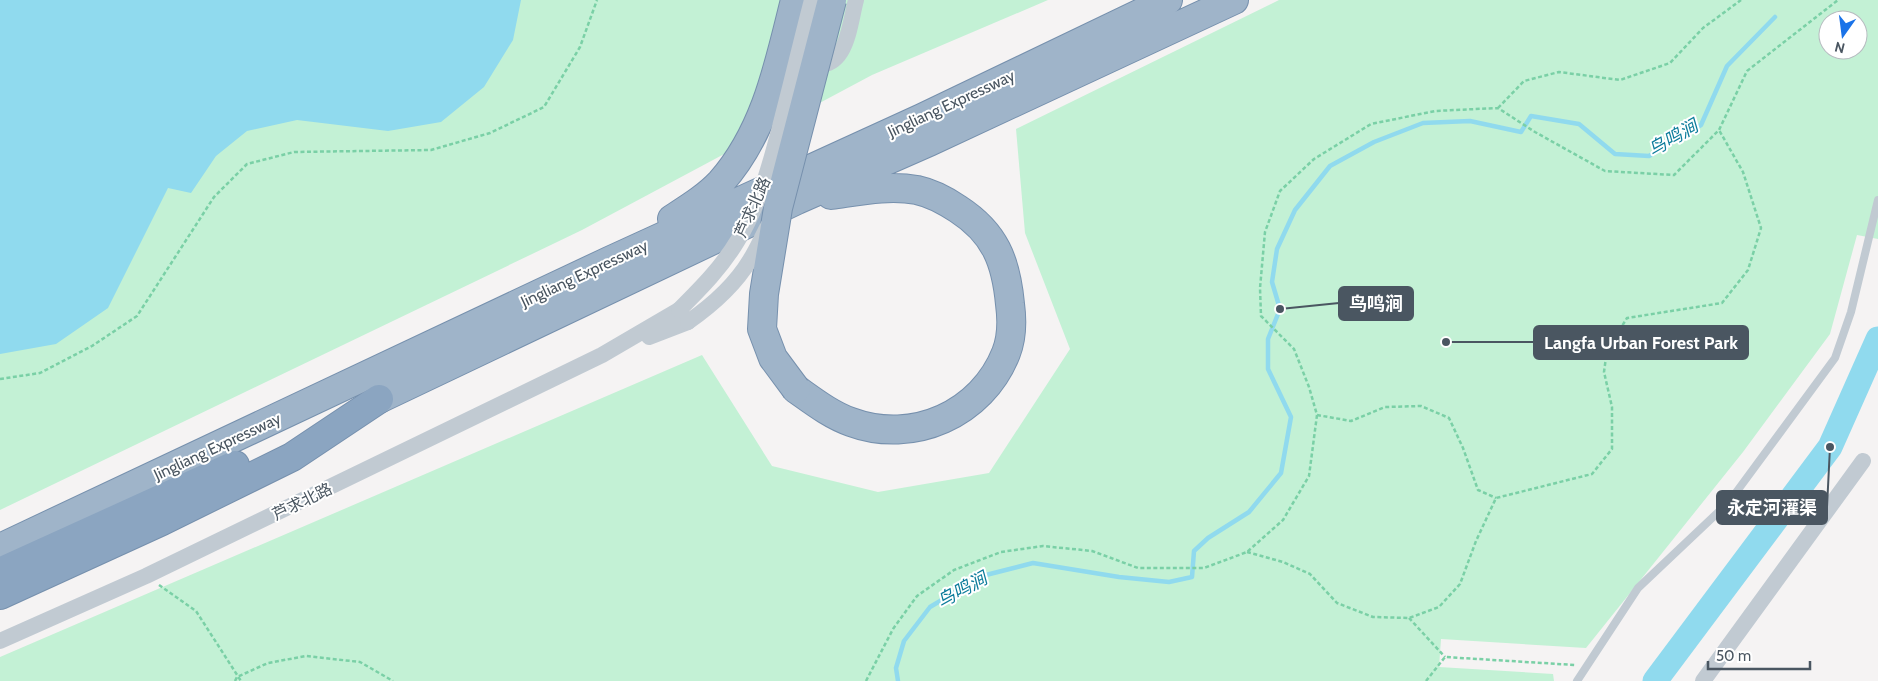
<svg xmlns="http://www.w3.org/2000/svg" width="1878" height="681" font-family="Cabin,'Noto Sans SC',sans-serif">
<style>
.green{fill:#c3f1d5;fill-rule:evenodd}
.water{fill:#90daee}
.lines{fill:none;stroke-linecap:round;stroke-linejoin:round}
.stream{stroke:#90daee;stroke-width:4.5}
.river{stroke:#90daee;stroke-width:25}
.trunk-casing{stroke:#7690ad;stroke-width:30}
.motorway-casing{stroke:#7690ad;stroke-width:30}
.path{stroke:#7ad0a6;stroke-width:2.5;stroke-dasharray:4 2.5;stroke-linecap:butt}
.service{stroke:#c1cad2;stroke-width:8}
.minor{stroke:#c1cad2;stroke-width:16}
.trunk{stroke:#9fb4c9;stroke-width:28}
.motorway{stroke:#8ba5c1;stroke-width:28}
.trunk-bridge-casing{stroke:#7690ad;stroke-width:30;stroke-linecap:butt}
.minor-bridge{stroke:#c1cad2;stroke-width:16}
.trunk-bridge{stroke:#9fb4c9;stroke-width:28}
.labels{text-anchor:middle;stroke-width:4;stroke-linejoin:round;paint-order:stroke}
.street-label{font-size:16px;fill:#4a5661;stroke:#fff}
.water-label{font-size:18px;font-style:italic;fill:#0c7c9b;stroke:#fff}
.leader{fill:none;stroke:#4a5661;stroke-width:2}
.callout-dot{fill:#4a5661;stroke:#fff;stroke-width:2}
.callout{fill:#4a5661;stroke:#4a5661;stroke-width:2}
.callout-label{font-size:18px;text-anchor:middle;font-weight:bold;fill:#fff}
</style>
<rect width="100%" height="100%" fill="#f5f3f3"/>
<path class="green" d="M0 0H1048L872 75 582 230 0 510Z
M1279 0H1878V239L1857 235 1830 334 1743 452 1586 648 1441 639 1439 667 1553 674 1554 681H0V657L702 355 772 466 878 492 989 473 1070 349 1025 233 1016 129ZM1828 20H1858V50H1828Z"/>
<path class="water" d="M0 0H521L513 40 484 87 441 122 388 131 297 120 247 131 216 156 191 193 168 188 108 308 56 344 0 354Z"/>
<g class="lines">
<path class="stream" d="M898 681 896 668 904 641 930 607 982 576 1033 563 1119 577 1169 582 1192 577 1194 551 1208 538 1249 512 1281 473 1291 417 1268 369V339L1280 309 1272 282 1277 249 1295 210 1330 166 1374 142 1423 123 1470 121 1521 132 1531 116 1579 124 1615 154 1649 156 1701 125 1727 66 1775 17"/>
<path class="river" d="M1655 681 1830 447 1878 339"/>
<defs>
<path id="trunk" d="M672 219C689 208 707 197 721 182 766 131 779 64 795 0
M796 389C813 401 831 415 851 422 913 445 982 414 1006 353 1012 338 1012 319 1010 304 1006 261 995 233 958 209 946 201 931 193 917 190 888 185 860 191 831 195
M379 399 797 200 929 142 1234 0
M0 548 609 261 922 118 1168 0"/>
<path id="motorway" d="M0 572 235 465
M0 595 162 521 292 457 379 399"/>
</defs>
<use href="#trunk" class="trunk-casing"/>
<use href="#motorway" class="motorway-casing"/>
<path class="path" d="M1498 108 1524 81 1559 72 1620 80 1670 63 1703 28 1741 0
M0 379 40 373 92 346 137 316 214 197 247 164 294 152 431 150 490 133 544 107 580 47 597 0
M1317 415 1351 421 1385 407 1421 406 1449 418 1463 448 1478 490 1496 498
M1247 552 1283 562 1310 574 1337 603 1373 617 1409 618 1439 607 1460 584 1476 541 1496 498 1592 474 1612 449V407L1604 372 1607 350 1627 318 1722 303 1748 270 1761 228 1743 172 1719 130
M159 585 196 611 241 681
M1409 618 1445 657
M235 681 237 677 268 663 306 656 360 662 393 681
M866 681 893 629 917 596 954 570 1001 552 1043 546 1092 551 1138 568H1204L1247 552 1283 520 1309 476 1317 415 1309 387 1294 349 1261 316 1260 288 1265 232 1280 191 1314 159 1371 124 1435 111 1498 108 1535 132 1605 171 1674 175 1719 130 1747 71 1838 0
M1426 681 1445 657 1575 665"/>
<path class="service" d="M1577 681 1638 588 1729 502 1835 358 1851 312 1878 200"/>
<path class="minor" d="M810 63C847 73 849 26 856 0
M649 337 688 322
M0 641 146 576 602 355 679 310
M1703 681 1863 461"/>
<use href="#trunk" class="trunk"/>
<use href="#motorway" class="motorway"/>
<defs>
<path id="trunk-bridge" d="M796 389 773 358 762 329 764 294 778 208 832 0"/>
</defs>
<use href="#trunk-bridge" class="trunk-bridge-casing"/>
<path class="minor-bridge" d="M679 310C701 288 722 267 738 240 761 202 772 158 783 115 793 77 802 38 812 0
M688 322C711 306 735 285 750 260 757 249 762 237 768 226"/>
<use href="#trunk-bridge" class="trunk-bridge"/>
</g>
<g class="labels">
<g class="street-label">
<text transform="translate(951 103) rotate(-25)" y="6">Jingliang Expressway</text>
<text transform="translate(752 207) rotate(-66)" y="6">芦求北路</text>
<text transform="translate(584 273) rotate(-25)" y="6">Jingliang Expressway</text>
<text transform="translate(217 446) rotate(-25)" y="6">Jingliang Expressway</text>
<text transform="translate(302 501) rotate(-26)" y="6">芦求北路</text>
</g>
<g class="water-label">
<text transform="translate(1673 138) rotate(-30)" y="6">鸟鸣涧</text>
<text transform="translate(962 590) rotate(-29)" y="6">鸟鸣涧</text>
</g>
</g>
<path class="leader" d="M1280 309L1339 303M1446 342L1534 342M1830 447L1827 507"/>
<g class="callout-dot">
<circle cx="1280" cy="309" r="5"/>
<circle cx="1446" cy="342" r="5"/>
<circle cx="1830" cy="447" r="5"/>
</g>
<g class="callout">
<rect x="1339" y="287" width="74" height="33" rx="5"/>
<rect x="1534" y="326" width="214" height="33" rx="5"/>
<rect x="1717" y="491" width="110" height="33" rx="5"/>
</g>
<g class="callout-label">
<text x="1376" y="310">鸟鸣涧</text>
<text x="1641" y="349">Langfa Urban Forest Park</text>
<text x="1772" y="514">永定河灌渠</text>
</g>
<g transform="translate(1843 35) rotate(194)"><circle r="24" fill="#ffffff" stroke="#b7bbc0"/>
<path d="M0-4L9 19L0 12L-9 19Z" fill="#1a73e8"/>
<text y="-8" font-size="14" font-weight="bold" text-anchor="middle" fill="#4a5661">N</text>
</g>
<path d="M1708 661v8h102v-8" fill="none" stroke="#4a5661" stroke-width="2.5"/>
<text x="1716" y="661" font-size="15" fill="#4a5661" stroke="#ffffff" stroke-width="4" paint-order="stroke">50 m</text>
</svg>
